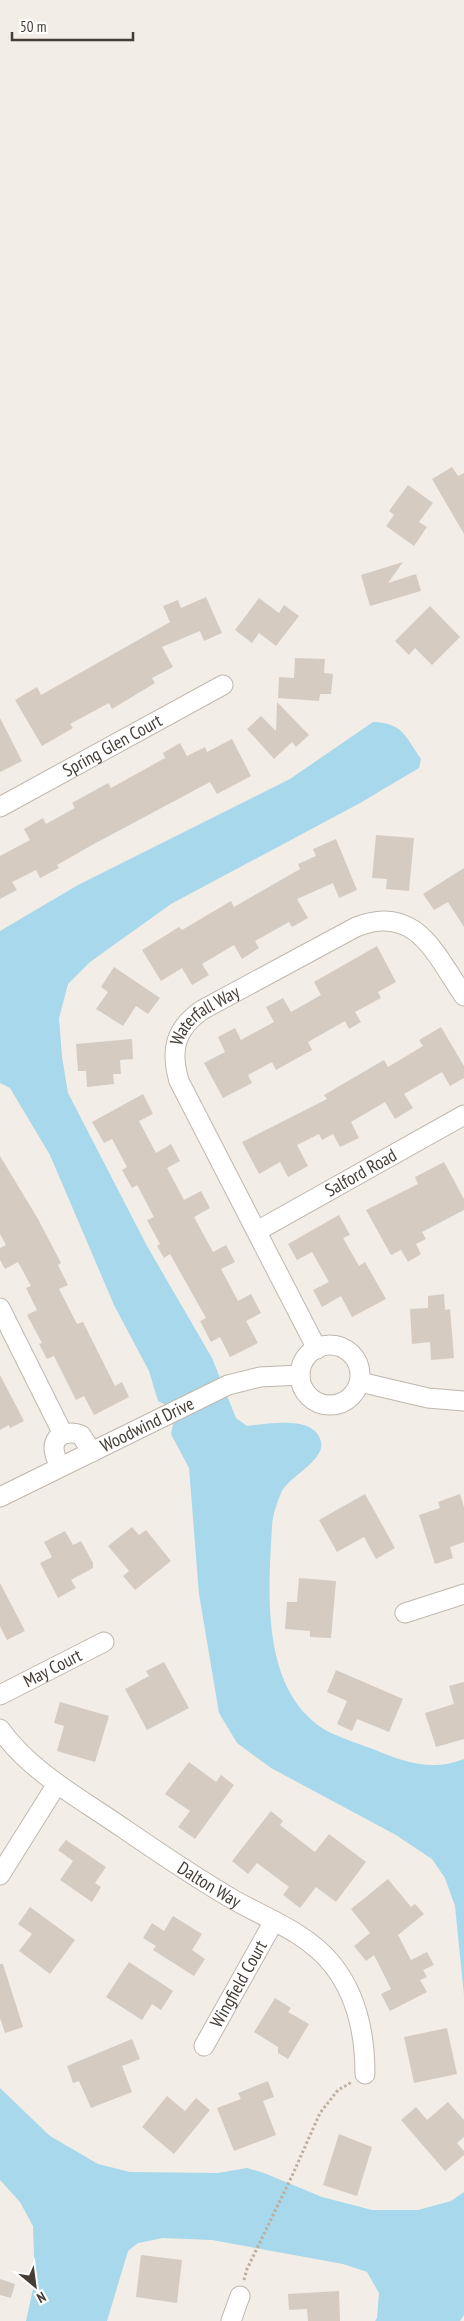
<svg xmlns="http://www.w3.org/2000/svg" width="464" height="2321" font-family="'PT Sans Narrow',sans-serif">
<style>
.water{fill:#a7d8eb}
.building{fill:#d6cbc0}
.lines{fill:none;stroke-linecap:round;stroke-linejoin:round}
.minor-casing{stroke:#c0b7ad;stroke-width:21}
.path{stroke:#beae9c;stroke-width:3;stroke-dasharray:2.5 2.5;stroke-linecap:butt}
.minor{stroke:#fff;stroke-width:19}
.labels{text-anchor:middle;stroke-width:4;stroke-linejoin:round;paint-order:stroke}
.street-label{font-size:18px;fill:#453d36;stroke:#fff}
</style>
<rect width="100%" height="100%" fill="#f2ede7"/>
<path class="water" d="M373 722C403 723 405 736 421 759L419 768 360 803 171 904 90 962 68 984 59 1018 62 1057 68 1093 147 1246 212 1358 236 1418 247 1426C265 1424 316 1414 321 1442 325 1460 290 1476 282 1491 278 1500 272 1516 272 1527 268 1594 260 1696 331 1733 344 1739 359 1744 373 1749 404 1762 431 1772 464 1759V1995L455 1906 445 1878 432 1859 396 1835 271 1768 237 1743 219 1713 199 1594 189 1468 171 1434 173 1425 164 1404 158 1401 149 1371 114 1305 50 1155 10 1088 0 1083V931L78 885 290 779Z
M0 2088 50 2136 98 2164 130 2172 218 2173 247 2168 264 2173 322 2197 372 2210H418L451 2201 464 2192V2315L460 2321H375L377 2318 379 2293 367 2272 343 2264 212 2240 163 2238 138 2243 128 2251 107 2321H26L35 2280 33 2226 20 2202 0 2180Z"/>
<path class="building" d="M452 467 458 476 464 473V534L432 479Z
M408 485 433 503 419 522 427 527 414 546 386 526 394 515 389 511Z
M403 562 388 583 416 574 421 591 370 606 361 575Z
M206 597 222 633 204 641 200 631 162 647 173 667 152 678 155 683 112 709 109 703 70 724 73 728 42 746 15 700 37 687 41 695 170 622 163 606 178 600 181 608Z
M259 598 279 613 284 605 299 616 276 646 259 633 252 643 235 630Z
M430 606 460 637 432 665 415 648 409 655 395 641Z
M295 658 325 659 324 673 333 674 331 694H320L319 701 278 698 279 677 294 678Z
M277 702 309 735 296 747 292 742 274 759 247 729 261 716 276 731Z
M0 718 22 761 0 772Z
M232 739 251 776 217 794 210 782 92 845 57 865 59 868 40 878 36 870 12 882 17 890 0 899V856L30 840 24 829 43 818 46 824 75 808 72 803 108 783 111 788 165 758 163 753 180 743 187 756 205 747 207 752Z
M376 835 414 838 409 891 386 889 387 879 372 878Z
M336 839 357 890 339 898 333 883 297 899 308 918 292 927 289 922 255 941 259 948 242 959 234 945 202 964 209 975 192 985 182 968 161 981 142 950 179 927 182 930 231 901 234 907 300 869 298 864 316 856 313 849Z
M464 868V927L448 902 434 910 423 894Z
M377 946 396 982 378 992 381 998 355 1012 361 1022 349 1029 345 1021 308 1042 312 1050 276 1070 272 1062 248 1075 252 1083 223 1098 204 1063 225 1052 218 1037 235 1028 241 1040 274 1022 266 1007 283 998 291 1012 321 995 314 982Z
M114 967 160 998 148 1014 136 1006 123 1026 96 1009 108 992 101 987Z
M441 1027 464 1066V1078L450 1086 442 1072 404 1094 413 1108 395 1119 385 1102 351 1122 359 1138 340 1147 333 1134 322 1140 319 1134 297 1145 308 1166 288 1177 280 1162 259 1174 242 1142 327 1099 324 1095 384 1060 388 1067 423 1046 419 1040Z
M132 1039 133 1059 120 1060 121 1074H113L114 1084 87 1087 86 1071H78L76 1044Z
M143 1094 153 1114 139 1121 156 1153 171 1144 180 1161 167 1168 184 1200 201 1191 210 1208 194 1217 213 1252 226 1245 235 1262 221 1269 238 1301 251 1294 261 1313 246 1321 258 1343 230 1357 220 1337 211 1342 200 1321 206 1318 170 1254 164 1258 157 1246 160 1244 147 1220 154 1217 137 1185 132 1188 122 1170 127 1167 112 1139 104 1143 92 1122Z
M0 1156 38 1219 61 1263 58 1265 68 1285 59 1289 77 1324 83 1322 115 1386 122 1382 129 1397 94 1415 84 1396 76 1400 54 1356 47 1359 39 1344 42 1343 27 1315 37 1310 26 1288 31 1286 18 1262 5 1269 0 1260V1248L6 1245 0 1234Z
M444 1162 464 1199V1210L422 1232 426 1239 416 1244 421 1254 408 1262 401 1250 391 1255 366 1210 418 1184 415 1177Z
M339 1215 350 1235 343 1238 359 1266 365 1262 386 1299 352 1317 341 1296 322 1307 313 1290 329 1282 312 1252 297 1260 288 1244Z
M444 1294 445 1310 450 1309 454 1358 431 1360 430 1342 412 1344 410 1309 428 1308V1296Z
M0 1375 24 1421 10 1428 9 1425 0 1430Z
M365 1494 395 1548 376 1559 364 1537 337 1552 319 1520Z
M460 1494 464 1507V1542L450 1547 453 1558 435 1564 419 1515 440 1508 438 1502Z
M132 1527 139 1535 146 1530 171 1561 135 1590 123 1576 129 1571 108 1546Z
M65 1531 73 1545 81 1541 93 1563V1568L71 1580 76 1588 58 1598 40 1563 52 1557 44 1542Z
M299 1578 336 1581 331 1638 310 1637V1631L285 1629 287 1602H297Z
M0 1583 25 1631 7 1640 0 1626Z
M164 1662 189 1708 147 1730 125 1689 149 1676 146 1671Z
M336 1670 403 1699 389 1732 357 1719 352 1731 337 1724 347 1701 327 1692Z
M464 1682V1739L436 1747 425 1713 454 1704 449 1686Z
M60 1702 109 1716 95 1762 57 1751 64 1726 54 1723Z
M189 1762 216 1782 221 1775 234 1785 195 1839 178 1827 190 1811 165 1794Z
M271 1811 283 1821 280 1825 315 1852 329 1834 366 1862 336 1902 316 1887 300 1908 283 1895 289 1887 257 1863 248 1874 232 1861Z
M66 1840 106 1867 95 1883 101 1887 92 1902 60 1880 73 1861 58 1850Z
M388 1879 411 1907 415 1904 424 1914 398 1935 411 1960 427 1952 434 1965 423 1970 427 1977 420 1980 427 1992 390 2011 381 1994 391 1989 374 1955 366 1961 354 1946 370 1933 351 1909Z
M30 1907 75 1940 50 1974 19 1951 32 1934 18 1924Z
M173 1916 202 1934 192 1950 205 1959 194 1976 153 1950 156 1946 143 1938 152 1923 164 1931Z
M129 1962 173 1991 161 2010 152 2004 142 2020 106 1997Z
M0 1964H3L23 2027 5 2033 0 2018Z
M275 1998 291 2008 288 2012 309 2024 288 2059 278 2053V2047L254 2032Z
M447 2028 457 2074 414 2083 404 2037Z
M132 2039 140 2059 122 2066 132 2092 91 2108 79 2081 73 2083 67 2066Z
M268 2081 274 2097 263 2101 276 2135 234 2151 217 2108 241 2099 238 2093Z
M167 2096 185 2111 196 2098 210 2110 174 2154 142 2127Z
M448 2102 464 2120V2137L457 2143 464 2151V2155L445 2171 401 2120 416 2107 427 2120Z
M339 2134 372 2147 357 2196 323 2185Z
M141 2255 182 2260 177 2303 136 2297Z
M0 2279 15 2284 11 2298 0 2295Z
M339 2291 340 2321H308L307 2309 289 2310 288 2294Z"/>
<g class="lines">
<defs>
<g id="minor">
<path id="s1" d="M0 807 223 685"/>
<path id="s2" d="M257 1231 464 1115"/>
<path d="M0 1308 63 1434"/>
<circle cx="330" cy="1375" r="30"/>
<path id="s3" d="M317 1349 179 1081C170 1050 175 1029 202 1010L356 927C416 903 435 954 464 996"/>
<path d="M360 1382 428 1398 464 1401"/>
<path d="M60 1467C57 1461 54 1455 54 1448 54 1433 71 1431 81 1435L92 1452"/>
<path id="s4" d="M0 1497 228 1385 260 1377 300 1375"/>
<path d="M405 1613 464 1594"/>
<path id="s5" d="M0 1695 104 1642"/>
<path id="s6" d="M0 1729C29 1770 76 1796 117 1824 155 1850 194 1877 234 1900 268 1919 307 1933 332 1964 357 1995 365 2034 365 2074"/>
<path d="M0 1875 57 1784"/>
<path id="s7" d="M204 2046 274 1921"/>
<path d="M231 2321 240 2296"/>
</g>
</defs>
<use href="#minor" class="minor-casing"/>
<path class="path" d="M244 2280 247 2269 292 2176 320 2113 338 2090 352 2082"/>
<use href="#minor" class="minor"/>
</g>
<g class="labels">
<g class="street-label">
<text dy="6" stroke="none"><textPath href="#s1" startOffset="128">Spring Glen Court</textPath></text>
<text dy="6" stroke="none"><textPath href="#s3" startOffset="381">Waterfall Way</textPath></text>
<text dy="6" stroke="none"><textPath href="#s2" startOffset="119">Salford Road</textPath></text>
<text dy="6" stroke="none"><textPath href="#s4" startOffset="164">Woodwind Drive</textPath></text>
<text dy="6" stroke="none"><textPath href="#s5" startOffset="59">May Court</textPath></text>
<text dy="6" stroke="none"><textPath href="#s6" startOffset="262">Dalton Way</textPath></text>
<text dy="6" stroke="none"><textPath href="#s7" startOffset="71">Wingfield Court</textPath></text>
</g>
</g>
<g transform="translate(35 2286) rotate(151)" stroke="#ffffff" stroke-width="4" paint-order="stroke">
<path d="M0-4L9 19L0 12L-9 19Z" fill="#453d36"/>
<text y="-8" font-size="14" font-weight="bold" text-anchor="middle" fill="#453d36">N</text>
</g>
<path d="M12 32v8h121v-8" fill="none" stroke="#453d36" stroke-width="2.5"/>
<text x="20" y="32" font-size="15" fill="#453d36" stroke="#ffffff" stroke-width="4" paint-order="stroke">50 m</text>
</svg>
